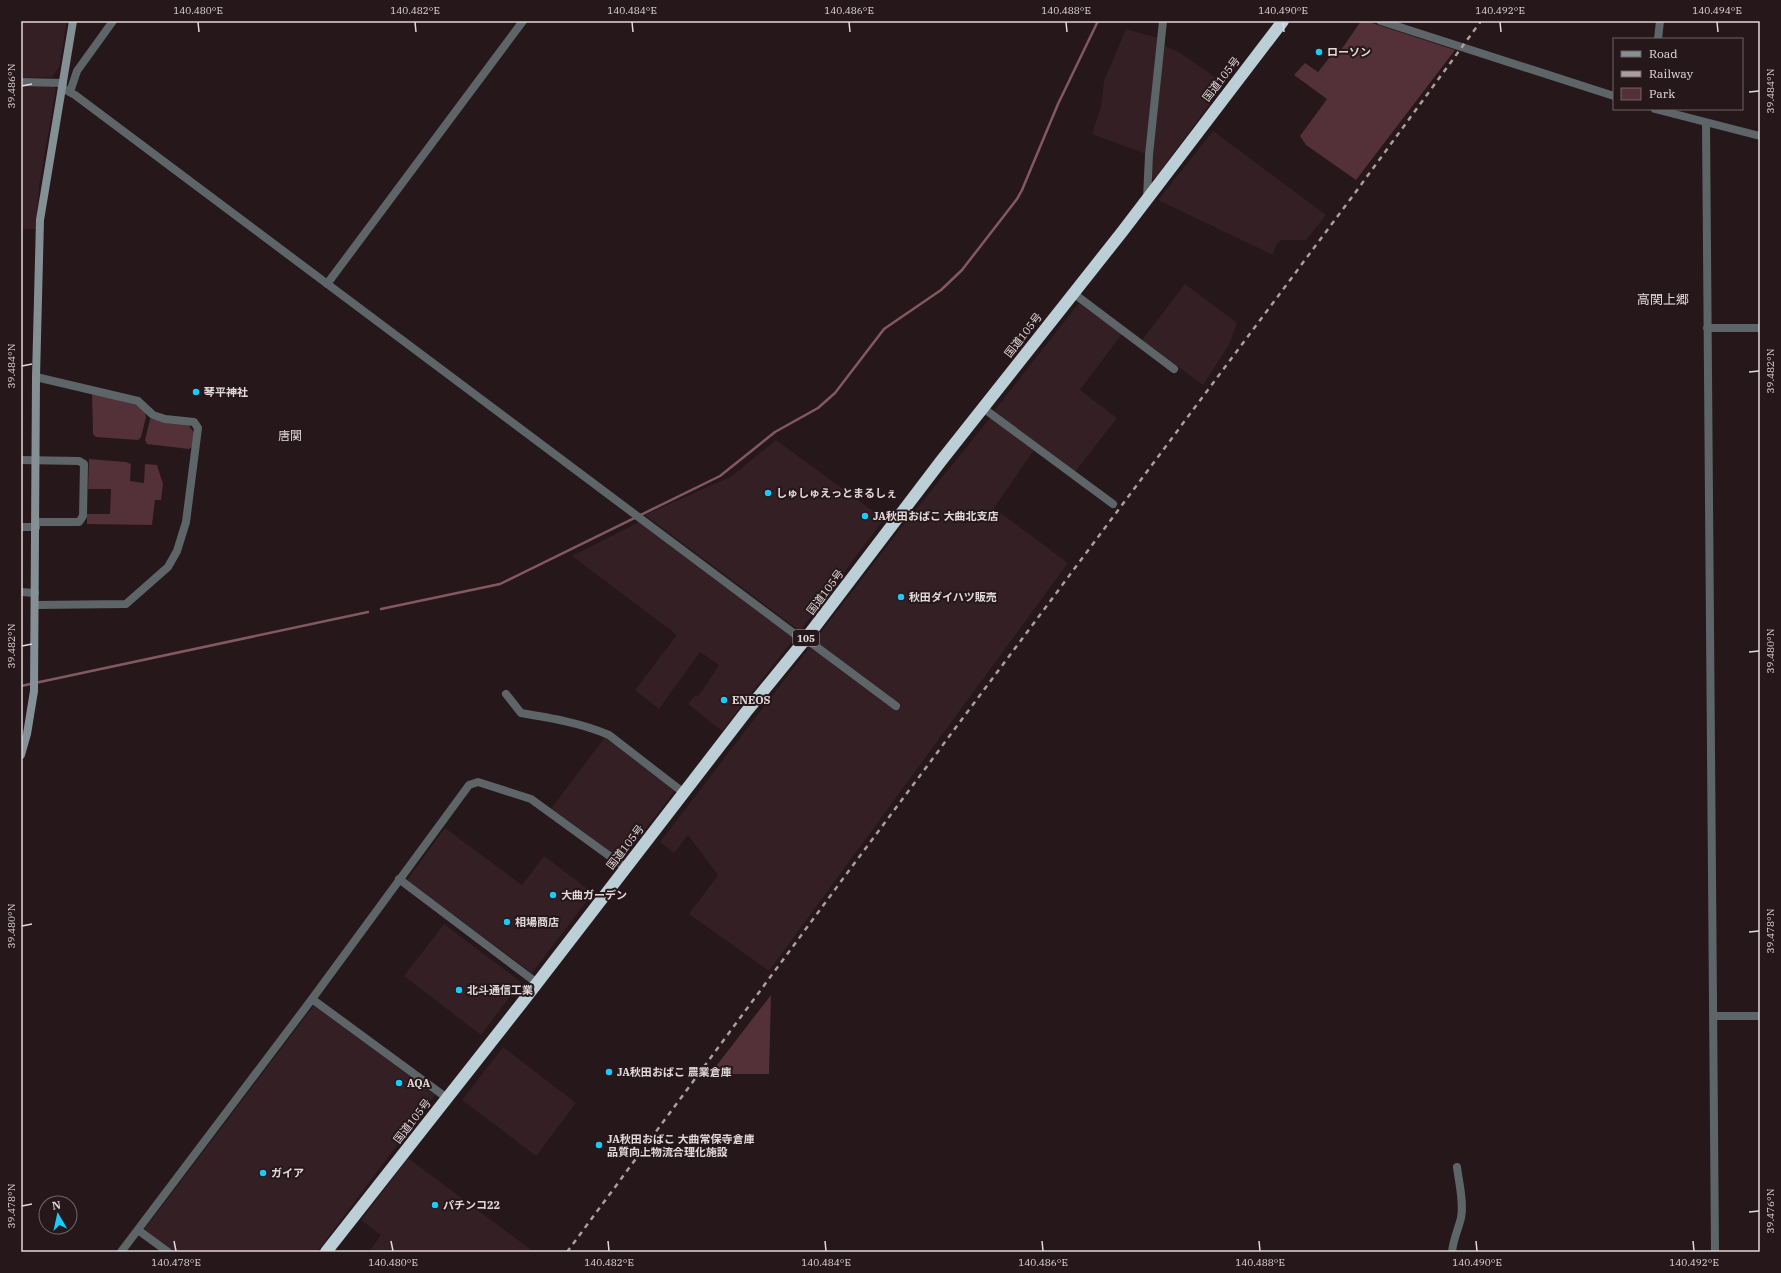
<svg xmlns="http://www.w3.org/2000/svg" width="1781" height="1273" font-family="'IBM Plex Serif','Noto Sans JP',serif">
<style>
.built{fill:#331f24}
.green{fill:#543038}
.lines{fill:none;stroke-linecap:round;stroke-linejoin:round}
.stream{stroke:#835862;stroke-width:2.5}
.street{stroke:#5e6568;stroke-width:8}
.secondary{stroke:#849095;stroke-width:8}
.highway{stroke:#bdcfd6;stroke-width:12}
.rail{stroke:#a99ea0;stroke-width:2.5;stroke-dasharray:5 5;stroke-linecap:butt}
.ticks{fill:none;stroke:#e2d8da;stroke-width:1.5}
.poi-dot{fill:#1bcafc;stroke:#25171a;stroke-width:1.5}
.labels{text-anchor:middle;stroke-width:4;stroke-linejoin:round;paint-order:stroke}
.shield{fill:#25171a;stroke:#a99ea0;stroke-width:1}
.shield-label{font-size:10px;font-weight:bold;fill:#e2d8da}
.poi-label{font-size:11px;font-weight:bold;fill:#e2d8da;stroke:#25171a;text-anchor:start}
.street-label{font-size:11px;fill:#e2d8da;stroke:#25171a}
.neighbourhood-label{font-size:12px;fill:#e2d8da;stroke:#25171a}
.quarter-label{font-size:13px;fill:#e2d8da;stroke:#25171a}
.neatline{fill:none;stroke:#e2d8da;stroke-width:1.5}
.ticks-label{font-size:10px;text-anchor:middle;fill:#e2d8da}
</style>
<rect width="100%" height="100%" fill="#25171a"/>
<path class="built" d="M21 21H67L59 68 52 77 21 78Z
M1126 29 1158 38 1146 154 1092 134 1101 107 1104 81Z
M1163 45 1179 52 1225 84 1155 178 1151 179Z
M21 85H52L56 89 39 186 36 229H21Z
M1213 131 1326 215 1306 240H1282L1277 243 1273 255 1158 200Z
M1185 284 1237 323 1229 345 1203 385 1142 340Z
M1079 303 1122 334 1080 390 1117 418 1075 472 994 411Z
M990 418 1034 450 994 508 1068 563 769 971 689 914 718 875 688 835 674 853 660 842 900 529Z
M776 440 884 519 800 631 645 515 732 476Z
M639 522 796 636 722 731 688 704 695 695 698 696 702 691 719 665 700 652 659 709 635 690 677 635 572 556Z
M605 737 675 791 619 863 550 810Z
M445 828 522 885 544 856 593 893 532 973 407 880Z
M444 924 521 982 481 1035 404 976Z
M314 1005 435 1095 317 1252H173L144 1230Z
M503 1047 576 1103 536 1156 462 1100Z
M408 1158 534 1252H369L381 1235 361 1220Z"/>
<path class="green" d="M1361 21H1366L1455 50 1356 180 1306 145 1300 136 1327 99 1294 75 1305 63 1318 72 1338 47 1341 50Z
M92 393 140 406 145 412 146 417 141 437 138 440 96 437 93 434Z
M150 419 188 424 194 433 192 447 189 449 147 444 145 440Z
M89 459 126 462 131 464 130 481 144 483 145 464 157 465 163 484 161 500H155L152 525 87 524V514H110L111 489H88Z
M771 995 769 1074H710Z"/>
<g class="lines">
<path class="stream" d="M381 609 500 584 720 476 775 432 818 408 835 393 884 329 941 290 962 270 1017 199 1022 190 1058 104 1098 21
M21 686 368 612"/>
<path class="street" d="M1381 21 1614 96
M1658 39 1660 21
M21 82 63 83
M62 88 75 95 804 641
M70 92 77 71 113 21
M1655 109 1760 136
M1706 123 1715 1252
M1147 198 1149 155 1163 21
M327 284 523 21
M1073 293 1174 369
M1707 328H1760
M983 408 1113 504
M21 460 79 461 84 464 83 516 79 522H36
M21 527H36
M21 592 35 593
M35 605 126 604 168 567 177 551 186 522 198 428 194 422 165 419 153 415 138 401 36 377
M806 639 896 706
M506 694 521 713C551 718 581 723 609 735L684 793
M399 879 537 983
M312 999 447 1098
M1713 1016H1760
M138 1230 168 1252
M121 1252 312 999 469 785 478 782 531 799 626 868
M1452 1252C1453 1240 1458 1230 1461 1218 1464 1202 1459 1183 1457 1167"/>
<path class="secondary" d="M21 755 27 734 34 691 36 377 40 220 73 21"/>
<path class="highway" d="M326 1252 521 1004 746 712 804 641 941 461 1122 232 1283 21"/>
<path class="rail" d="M567 1252 842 880 1352 197 1481 21"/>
</g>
<path class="ticks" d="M198 22 199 32M415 22 416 32M632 22 633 32M849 22 850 32M1066 22 1067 32M1283 22 1284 32M1500 22 1501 32M1717 22 1718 32M22 86 32 84M1749 92 1759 91M22 366 32 364M1749 372 1759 371M22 646 32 644M1749 652 1759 651M22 926 32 924M1749 932 1759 931M22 1206 32 1204M1749 1212 1759 1211M174 1241 176 1251M391 1241 393 1251M608 1241 609 1251M825 1241 826 1251M1042 1241 1043 1251M1259 1241 1260 1251M1476 1241 1477 1251M1693 1241 1694 1251"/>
<g class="poi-dot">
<circle cx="1319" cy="52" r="4"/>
<circle cx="196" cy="392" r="4"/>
<circle cx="768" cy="493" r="4"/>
<circle cx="865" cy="516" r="4"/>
<circle cx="901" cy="597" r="4"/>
<circle cx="724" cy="700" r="4"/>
<circle cx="553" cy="895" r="4"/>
<circle cx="507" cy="922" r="4"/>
<circle cx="459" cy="990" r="4"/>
<circle cx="609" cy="1072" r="4"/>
<circle cx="399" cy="1083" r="4"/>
<circle cx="599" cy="1145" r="4"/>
<circle cx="263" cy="1173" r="4"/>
<circle cx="435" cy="1205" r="4"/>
</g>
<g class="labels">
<rect class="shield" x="793" y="630" width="26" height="16" rx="3"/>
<g class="shield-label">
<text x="806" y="642">105</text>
</g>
<g class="poi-label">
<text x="1327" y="56">ローソン</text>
<text x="204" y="396">琴平神社</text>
<text x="776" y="497">しゅしゅえっとまるしぇ</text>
<text x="873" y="520">JA秋田おばこ 大曲北支店</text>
<text x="909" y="601">秋田ダイハツ販売</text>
<text x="732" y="704">ENEOS</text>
<text x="561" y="899">大曲ガーデン</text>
<text x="515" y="926">相場商店</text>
<text x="467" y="994">北斗通信工業</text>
<text x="617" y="1076">JA秋田おばこ 農業倉庫</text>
<text x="407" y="1087">AQA</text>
<text x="607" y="1143">JA秋田おばこ 大曲常保寺倉庫<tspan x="607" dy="13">品質向上物流合理化施設</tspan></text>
<text x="271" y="1177">ガイア</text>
<text x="443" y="1209">パチンコ22</text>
</g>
<g class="street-label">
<text transform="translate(1221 79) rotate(-52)" y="4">国道105号</text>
<text transform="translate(1023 335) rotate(-52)" y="4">国道105号</text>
<text transform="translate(825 592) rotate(-53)" y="4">国道105号</text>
<text transform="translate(625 847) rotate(-52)" y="4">国道105号</text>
<text transform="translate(412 1121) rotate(-52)" y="4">国道105号</text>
</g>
<g class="neighbourhood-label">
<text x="290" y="440">唐関</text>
</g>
<g class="quarter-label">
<text x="1663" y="304">高関上郷</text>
</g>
</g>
<rect width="1781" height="1273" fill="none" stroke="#25171a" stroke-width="44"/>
<rect x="1613" y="38" width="130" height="72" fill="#25171a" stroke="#716467"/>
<rect x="1621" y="51" width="20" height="6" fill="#849095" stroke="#716467"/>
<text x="1649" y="58" font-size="12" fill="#e2d8da">Road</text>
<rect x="1621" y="71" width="20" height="6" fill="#a99ea0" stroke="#716467"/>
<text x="1649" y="78" font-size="12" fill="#e2d8da">Railway</text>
<rect x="1621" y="88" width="20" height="12" fill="#543038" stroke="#716467"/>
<text x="1649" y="98" font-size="12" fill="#e2d8da">Park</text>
<g transform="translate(58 1215) rotate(351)"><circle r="19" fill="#25171a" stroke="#716467"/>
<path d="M0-3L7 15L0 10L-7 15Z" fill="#1bcafc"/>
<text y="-6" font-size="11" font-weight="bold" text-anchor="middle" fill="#e2d8da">N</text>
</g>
<rect x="22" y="22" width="1737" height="1229" class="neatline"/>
<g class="ticks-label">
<text x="198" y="14">140.480°E</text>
<text x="415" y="14">140.482°E</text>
<text x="632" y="14">140.484°E</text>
<text x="849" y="14">140.486°E</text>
<text x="1066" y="14">140.488°E</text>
<text x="1283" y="14">140.490°E</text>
<text x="1500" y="14">140.492°E</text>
<text x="1717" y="14">140.494°E</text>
<text transform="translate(11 86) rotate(-90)" y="4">39.486°N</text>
<text transform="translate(1770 91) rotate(-90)" y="4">39.484°N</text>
<text transform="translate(11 366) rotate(-90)" y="4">39.484°N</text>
<text transform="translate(1770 371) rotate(-90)" y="4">39.482°N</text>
<text transform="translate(11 646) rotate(-90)" y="4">39.482°N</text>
<text transform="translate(1770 651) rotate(-90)" y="4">39.480°N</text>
<text transform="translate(11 926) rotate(-90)" y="4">39.480°N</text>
<text transform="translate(1770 931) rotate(-90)" y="4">39.478°N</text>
<text transform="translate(11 1206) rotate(-90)" y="4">39.478°N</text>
<text transform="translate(1770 1211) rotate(-90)" y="4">39.476°N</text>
<text x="176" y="1266">140.478°E</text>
<text x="393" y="1266">140.480°E</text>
<text x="609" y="1266">140.482°E</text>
<text x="826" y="1266">140.484°E</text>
<text x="1043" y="1266">140.486°E</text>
<text x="1260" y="1266">140.488°E</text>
<text x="1477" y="1266">140.490°E</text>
<text x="1694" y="1266">140.492°E</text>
</g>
</svg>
